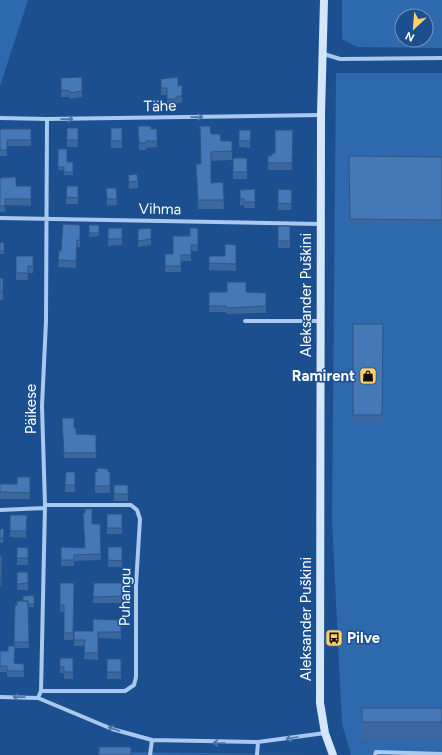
<svg xmlns="http://www.w3.org/2000/svg" width="442" height="755" font-family="Figtree,sans-serif">
<style>
.green{fill:#2e69ad;fill-rule:evenodd}
.lines{fill:none;stroke-linecap:round;stroke-linejoin:round}
.street{stroke:#a9c9ee;stroke-width:4}
.secondary{stroke:#d6e6fa;stroke-width:8}
.wall{fill:#3a679d}
.building{fill:#4478b7;stroke:#305480}
.oneway{stroke:#4674ac}
.labels{text-anchor:middle;stroke-width:3;stroke-linejoin:round;paint-order:stroke}
.street-label{font-size:15px;fill:#fff;stroke:#1b4f8f}
.poi-label{font-size:15px;font-weight:bold;fill:#fff;stroke:#1b4f8f;text-anchor:end}
</style>
<rect width="100%" height="100%" fill="#1b4f8f"/>
<path class="green" d="M0 0H28L0 86Z
M342 0H442V48L357 47 342 39ZM402 16H426V40H402Z
M336 73H442V755H351L342 724 332 519Z
M98 752 313 754 98 755Z"/>
<g class="lines">
<path class="street" d="M324 54 340 59 442 58
M0 118 47 119 321 115
M0 218 320 224
M245 321H320
M0 510 45 508
M41 691H125L134 685 136 677V585L140 519 137 510 131 505H45
M0 697 38 698 112 729 152 740 258 742 325 733
M38 698 41 691 45 505 42 406 46 321 47 119
M150 755 152 740
M257 755 258 742
M375 755 376 752 442 754"/>
<path class="secondary" d="M324 0 321 115 320 703 325 733 333 755"/>
</g>
<path class="wall" d="M82 77V97L70 99V97H61V78Z
M161 79 178 86 182 85V103H177V106H167V95H161Z
M138 126 151 129H157V147L146 148V150H139Z
M200 126 221 141H232V160L211 161V183L223 182 224 209H198L196 164H201Z
M67 128H78V147H67Z
M111 128H122V148H111Z
M0 129H31V146H7V156H0Z
M239 130H251L250 148 239 147Z
M293 130 292 170H268V156H272L275 153Z
M58 149 67 162H73V175H64V170H58Z
M349 156 442 157V223H350Z
M233 158H247V179H233Z
M128 175 138 181V188L129 189Z
M0 178 16 186H31V206L5 205V212H0Z
M106 188H116L117 205 107 206Z
M255 189V208H244V205L240 206V190Z
M78 193V204H66V197Z
M292 197 291 210H278V203Z
M89 225H99V236L89 237Z
M278 226H290V248H278Z
M108 228H122V245L108 246Z
M151 228V245L138 247V229Z
M198 228V251H191V261H181V272H165V254H173Z
M80 232V247H77L76 268 58 267 59 250 61 251Z
M0 242 4 243V254H0Z
M236 245V271L209 270V256H225Z
M16 256H33V273H28V280H16Z
M0 278H3V300H0Z
M209 292 266 293V313L226 314V312H209Z
M353 324H383L382 422H353Z
M62 418 74 428 76 434 96 435V458H64Z
M75 472V492H65V485Z
M95 472H110V493H95Z
M30 477V499H0V484H17Z
M114 485H128V501H114Z
M107 514H122V534H107Z
M10 515H27L26 538 10 537Z
M92 524H100L101 560 74 561V566H61V547L84 548Z
M0 529H4L3 543H0Z
M17 547 28 548V565H17Z
M108 547H122V567H108Z
M0 556H2L1 586H0Z
M17 572H28V590H17Z
M60 583H74L73 640H64V612H60Z
M94 583H122V603H93Z
M34 595V607H28L29 648H15L14 663 24 664V677H7V672H0V651H8L14 646 15 605H17Z
M121 620V639L98 638V660L84 659 85 646H74V631H93Z
M60 658H73V679H64V673H60Z
M107 659H121V679H107Z
M362 708H442V740H362Z"/>
<path class="building" d="M82 77V91L70 93V91L61 90V78Z
M178 77V86L182 85V96H177V99H167V88H161V79Z
M138 126H151V129H157V141H146V143H139Z
M200 126H210L211 134H220L221 141H232V151L211 152V183L223 182 224 200H198L196 164H201Z
M67 128H78V140H67Z
M111 128H122V141H111Z
M0 129H31V140H7V150H0Z
M239 130H251L250 141H239Z
M275 130H293L292 163H268V156H272V153H275Z
M58 149H67V162H73V172H64V167H58Z
M349 156 442 157V220L350 219Z
M233 158H247V172H233Z
M137 174 138 181 129 182 128 175Z
M16 177V186H31V199H5V206H0V178Z
M67 186H78V198L66 197Z
M106 188H116L117 199H107Z
M255 189V202H244V199H240V190Z
M278 189 292 190 291 204 278 203Z
M63 224 80 225V240H77L76 261 58 260 59 250 61 251Z
M89 225H99V233H89Z
M278 226H290V241H278Z
M108 228H122V239H108Z
M151 228V239L138 241V229Z
M190 228H198V245H191V255H181V266H165V254H173V236H190Z
M0 242 4 243V251H0Z
M225 244 236 245V264L209 263V256H225Z
M16 256H33V266H28V273H16Z
M0 278H3V291H0Z
M227 282H246V292L266 293V306L226 308V306H209V292H227Z
M353 324H383L382 415H353Z
M62 418H74V428H76V434L96 435V453H64Z
M97 468 108 469V472H110V486H95V472H97Z
M66 472H75V485H65Z
M17 477H30V493L0 492V484H17Z
M114 485H128V494H114Z
M85 509H92V524H100L101 554 74 555V560H61V547L85 548 83 513H85Z
M107 514H122V528H107Z
M10 515H27L26 531H10Z
M0 529H4L3 538H0Z
M17 547 28 548V558H17Z
M108 547H122V561L108 560Z
M0 556H2L1 581H0Z
M17 572H28V583L17 584Z
M60 583H74L73 633H64V605H60Z
M94 583H122V596L93 597Z
M34 595V604H28V601H23V596Z
M17 601H28L29 642H14L15 605H17Z
M93 619 121 620V632H98V653H84L85 640H74V631H93Z
M8 646H15L14 663 24 664V671H7V666H0V651H8Z
M60 658H73V672H64V667H60Z
M107 659H121V672H107Z
M362 708H442V722H362Z
M99 747H131V755H99Z"/>
<defs><path id="oneway-shaft" d="M-6 0H5M1.5-3L5.5 0L1.5 3" fill="none" stroke-width="1.6" stroke-linecap="round" stroke-linejoin="round"/></defs>
<g class="oneway">
<use href="#oneway-shaft" transform="translate(197 117) rotate(-1)"/>
<use href="#oneway-shaft" transform="translate(67 119) rotate(-1)"/>
<use href="#oneway-shaft" transform="translate(19 697) rotate(-179)"/>
<use href="#oneway-shaft" transform="translate(114 729) rotate(-161)"/>
<use href="#oneway-shaft" transform="translate(292 738) rotate(171)"/>
<use href="#oneway-shaft" transform="translate(219 743) rotate(-180)"/>
</g>
<defs>
<symbol id="shop-square" viewBox="-11 -11 22 22"><rect x="-9" y="-9" width="18" height="18" rx="4" fill="#ffd166" stroke="#1b4f8f"/><path d="M-5-2.5h2.3a2.7 3.5 0 0 1 5.4 0H5L5.5 6h-11ZM-1.5-2.5h3a1.5 2.3 0 0 0-3 0Z" fill="#111"/></symbol>
<symbol id="bus-square" viewBox="-11 -11 22 22"><rect x="-9" y="-9" width="18" height="18" rx="4" fill="#ffd166" stroke="#1b4f8f"/><path d="M-5-6H5V4H4V6H2V4H-2V6H-4V4H-5ZM-3.5-4V0h7V-4ZM-3.5 1.2v1.5H-2V1.2ZM2 1.2v1.5H3.5V1.2Z" fill="#111"/></symbol>
</defs>
<g fill-rule="evenodd">
<use href="#shop-square" x="358" y="366" width="20" height="20"/>
<use href="#bus-square" x="324" y="628" width="20" height="20"/>
</g>
<g class="labels">
<g class="street-label">
<text transform="translate(160 106) rotate(-1)" y="5">Tähe</text>
<text transform="translate(160 209) rotate(1)" y="5">Vihma</text>
<text transform="translate(306 295) rotate(-90)" y="5">Aleksander Puškini</text>
<text transform="translate(31 409) rotate(-90)" y="5">Päikese</text>
<text transform="translate(125 597) rotate(-89)" y="5">Puhangu</text>
<text transform="translate(306 619) rotate(-90)" y="5">Aleksander Puškini</text>
</g>
<g class="poi-label">
<text x="355" y="381">Ramirent</text>
<text x="347" y="643" text-anchor="start">Pilve</text>
</g>
</g>
<g transform="translate(414 28) rotate(206)"><circle r="19" fill="#1b4f8f" stroke="#7695bc"/>
<path d="M0-3L7 15L0 10L-7 15Z" fill="#ffd166"/>
<text y="-6" font-size="11" font-weight="bold" text-anchor="middle" fill="#ffffff">N</text>
</g>
</svg>
